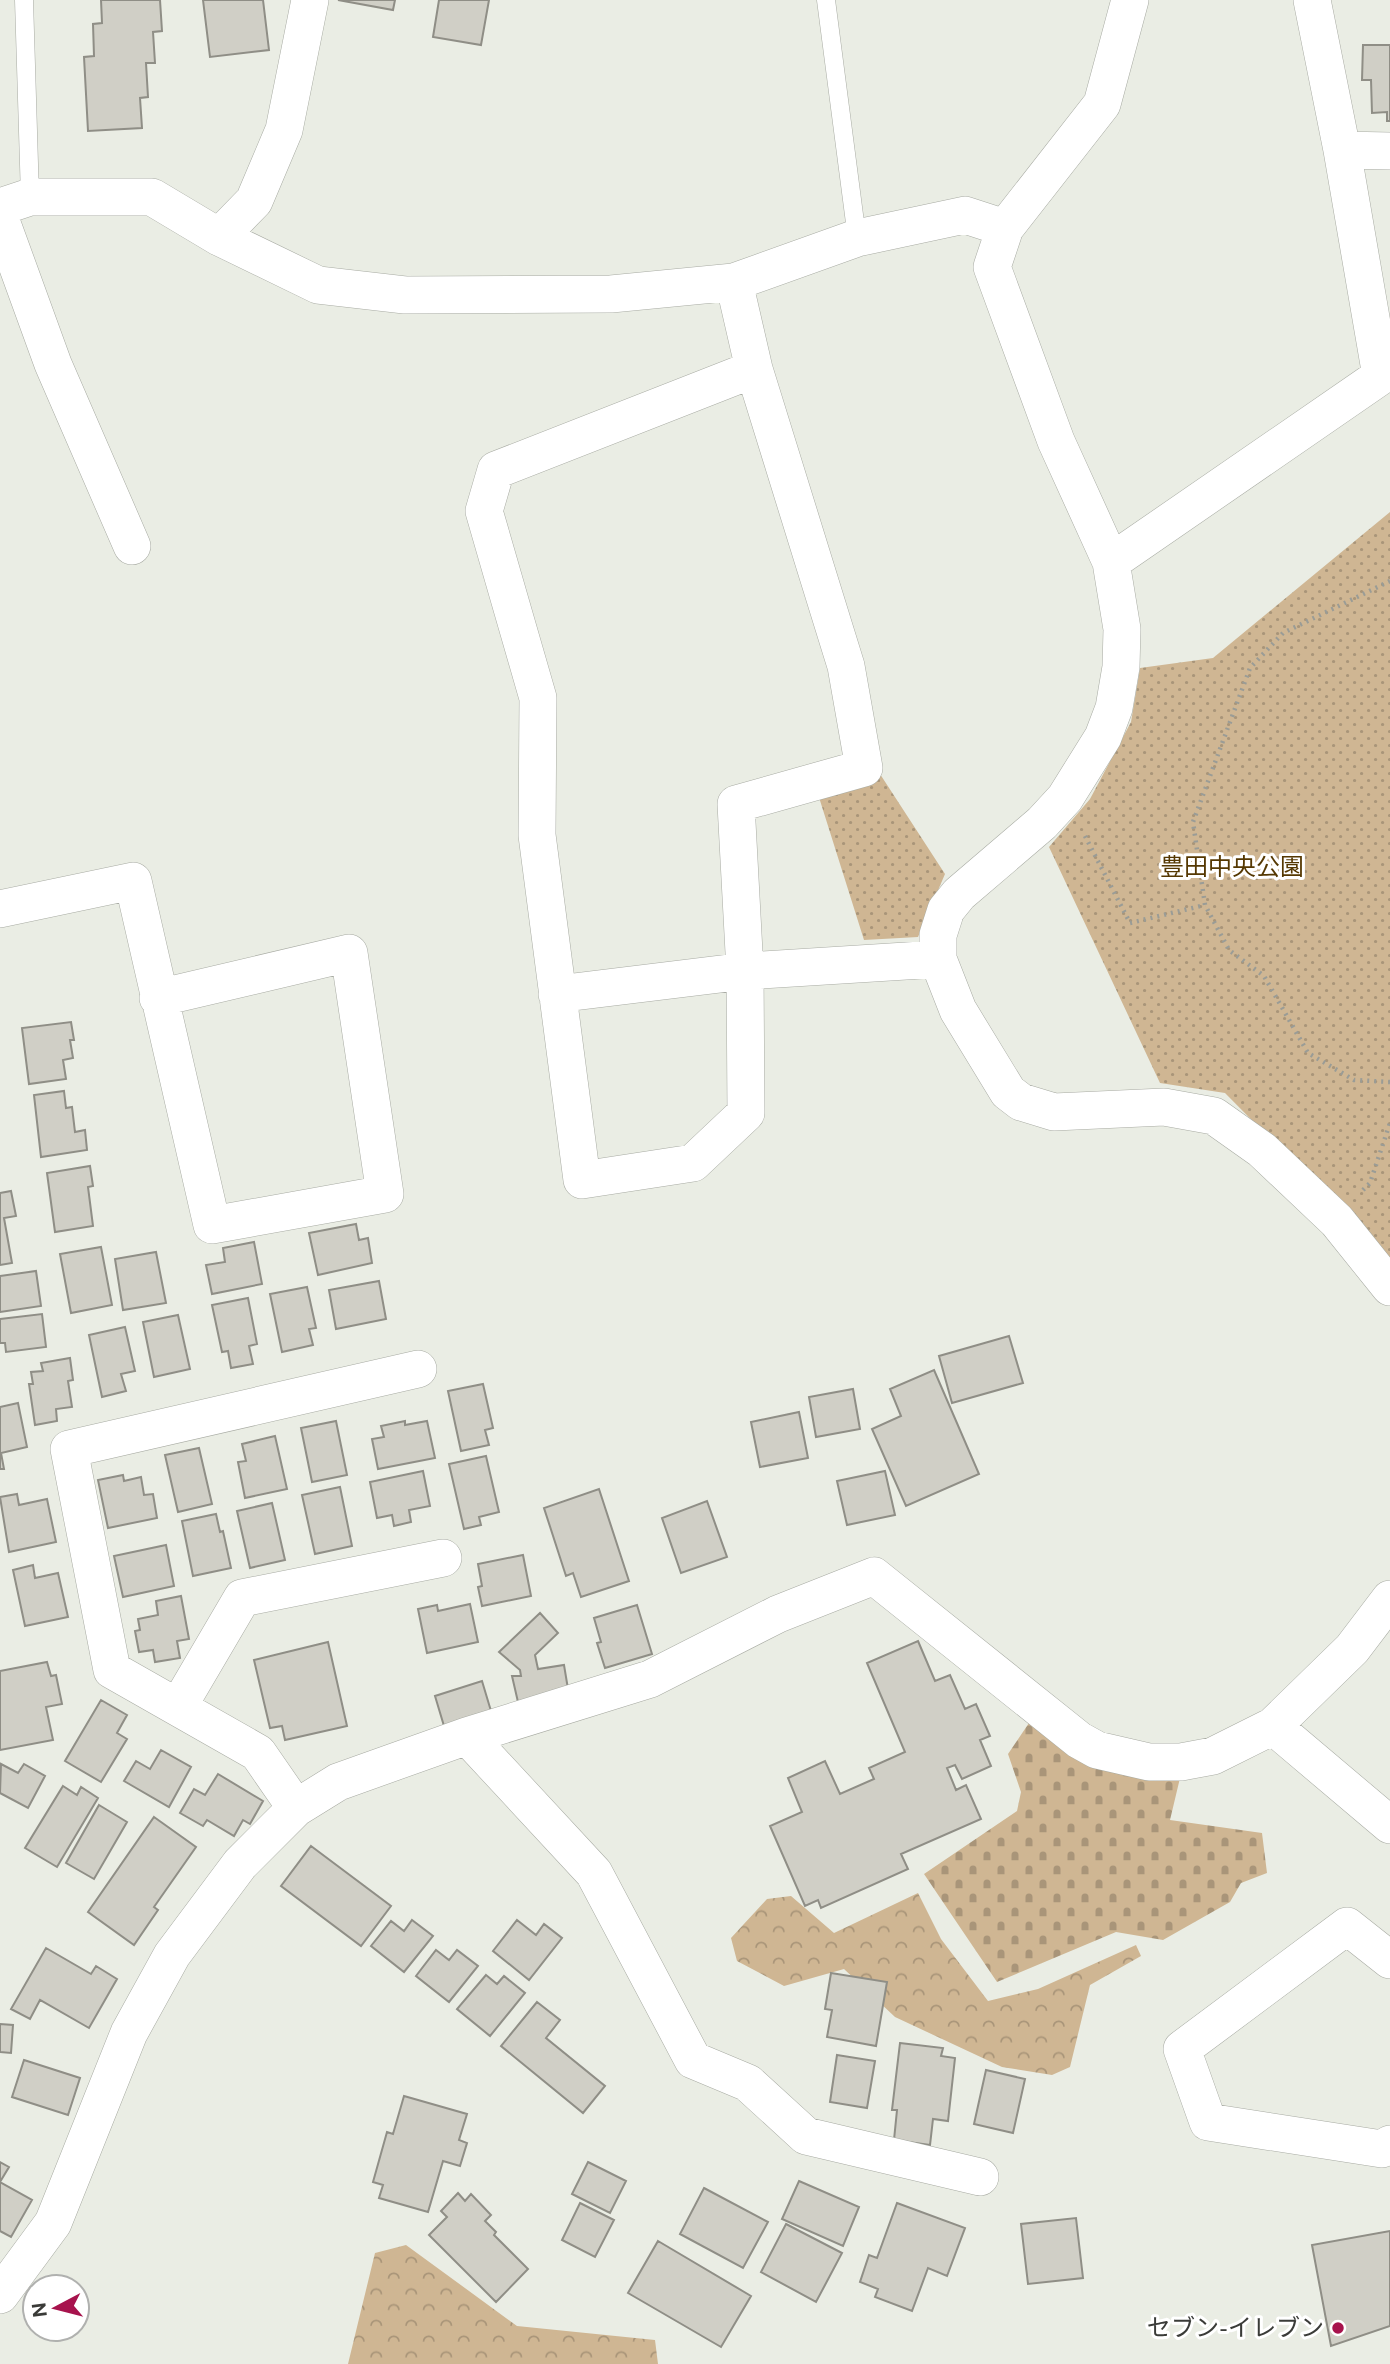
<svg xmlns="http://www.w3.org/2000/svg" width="1390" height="2364" font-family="'Public Sans','Noto Sans JP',sans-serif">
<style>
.forest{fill:url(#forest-crowns)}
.cemetery{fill:url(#cemetery-stones)}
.park{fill:url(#park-dots)}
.building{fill:#d0cfc6;stroke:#8f8e86;stroke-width:2}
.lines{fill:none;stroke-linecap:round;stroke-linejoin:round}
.lane-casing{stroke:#a8aba3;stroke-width:19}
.street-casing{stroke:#a8aba3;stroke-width:38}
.path{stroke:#9a9c96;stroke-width:4.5;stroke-dasharray:2 5;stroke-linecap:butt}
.lane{stroke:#fff;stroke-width:18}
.street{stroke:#fff;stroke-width:37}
.poi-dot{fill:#a7134d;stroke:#fff;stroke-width:2.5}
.labels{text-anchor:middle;stroke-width:6;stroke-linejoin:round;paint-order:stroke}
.park-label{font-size:24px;fill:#553802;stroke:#fff}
.poi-label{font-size:24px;fill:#3a3b38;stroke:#fff;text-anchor:end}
</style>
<defs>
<pattern id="forest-crowns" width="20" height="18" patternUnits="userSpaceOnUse" patternTransform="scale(1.75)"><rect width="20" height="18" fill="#cfb693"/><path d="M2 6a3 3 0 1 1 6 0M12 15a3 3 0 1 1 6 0" fill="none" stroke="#a99579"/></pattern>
<pattern id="cemetery-stones" width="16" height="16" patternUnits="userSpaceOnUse" patternTransform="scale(1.75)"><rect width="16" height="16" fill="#cfb693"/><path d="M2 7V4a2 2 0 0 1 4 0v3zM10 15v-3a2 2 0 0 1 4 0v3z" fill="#a99579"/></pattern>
<pattern id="park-dots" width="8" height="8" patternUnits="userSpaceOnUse" patternTransform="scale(1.75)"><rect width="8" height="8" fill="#cfb693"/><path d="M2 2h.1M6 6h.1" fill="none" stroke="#a99579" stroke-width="1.8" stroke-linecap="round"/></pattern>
</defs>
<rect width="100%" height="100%" fill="#eaede4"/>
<path class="forest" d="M918 1893 941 1939 988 2001 1038 1989 1136 1945 1141 1956 1090 1985 1070 2067 1052 2075 1002 2067 895 2017 844 1969 784 1986 737 1961 731 1938 767 1899 791 1896 834 1933Z
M406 2245 517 2326 655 2340 658 2364H348L375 2253Z"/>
<path class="cemetery" d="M1031 1720 1180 1778 1170 1820 1262 1833 1267 1873 1241 1883 1230 1902 1163 1940 1116 1932 997 1982 924 1874 1017 1811 1021 1792 1008 1754Z"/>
<path class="park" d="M1390 512V1260L1225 1093 1160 1083 1049 847 1090 799 1131 722 1140 668 1213 658Z
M880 774 945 874 918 937 864 940 817 791Z"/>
<path class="building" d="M101 0H160L162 31 153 32 155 63H146L148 97 140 98 142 128 88 131 84 57 94 56 93 24 102 23Z
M203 0H263L269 50 210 57Z
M338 0H395L393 10Z
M439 0H489L481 45 433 37Z
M1363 45H1390V121H1387V112L1372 113 1371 80H1362Z
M71 1022 74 1040H70L73 1058 63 1060 66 1079 29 1084 22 1028Z
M64 1091 66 1108 72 1107 75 1132 85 1130 87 1150 41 1157 34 1095Z
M90 1166 93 1186 88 1187 93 1226 55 1232 47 1173Z
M11 1191 16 1216 4 1218 12 1263 0 1265V1193Z
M356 1224 359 1240 368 1238 372 1263 318 1275 309 1233Z
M254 1242 262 1284 212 1294 206 1265 225 1262 223 1248Z
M101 1247 112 1305 71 1313 60 1254Z
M156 1252 166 1303 123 1310 115 1259Z
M36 1271 41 1306 0 1312V1276Z
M379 1281 386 1319 336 1329 329 1290Z
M307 1287 316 1328 309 1329 313 1345 282 1352 270 1294Z
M248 1298 257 1344 249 1346 253 1364 231 1368 228 1351 222 1352 212 1305Z
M42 1314 46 1347 6 1352 5 1343H0V1319Z
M178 1315 190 1369 154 1377 143 1322Z
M125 1327 135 1371 121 1374 126 1391 102 1397 89 1335Z
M1009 1336 1023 1383 952 1403 939 1356Z
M70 1358 73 1380 68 1381 72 1407 56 1409 57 1421 35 1425 29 1384H33L31 1372 43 1371 41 1363Z
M934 1370 979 1474 906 1506 872 1429 901 1416 890 1389Z
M483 1384 493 1428 485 1430 489 1445 461 1451 448 1391Z
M853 1389 860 1429 816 1437 809 1397Z
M18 1403 27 1447 1 1453 4 1469H0V1407Z
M799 1412 808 1458 760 1467 751 1422Z
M336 1421 347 1475 312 1482 301 1428Z
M405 1421V1425L427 1421 435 1458 378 1469 372 1439 384 1437 381 1426Z
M275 1436 287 1489 245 1498 238 1462 246 1461 242 1444Z
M199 1448 212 1504 178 1512 165 1455Z
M486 1456 499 1512 479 1517 481 1525 464 1529 449 1464Z
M423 1471 430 1506 409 1510 411 1522 394 1526 392 1515 377 1518 370 1482Z
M885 1471 895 1515 847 1525 837 1481Z
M123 1475 124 1481 141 1477 144 1495 153 1494 157 1518 108 1528 98 1480Z
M340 1487 352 1546 315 1554 302 1495Z
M599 1489 629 1581 581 1597 573 1573 566 1576 544 1508Z
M17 1494 19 1505 47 1499 56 1542 9 1552 0 1497Z
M707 1501 727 1557 681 1573 662 1518Z
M272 1503 285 1560 250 1568 237 1511Z
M216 1514 220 1532 223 1531 231 1568 193 1576 182 1521Z
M166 1545 174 1586 123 1597 114 1556Z
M523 1555 531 1596 482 1606 478 1587 482 1586 478 1564Z
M33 1565 35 1578 58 1573 68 1617 25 1626 13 1570Z
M181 1596 189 1639 177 1641 180 1658 155 1662 153 1650 139 1652 135 1631 140 1630 138 1619 158 1615 156 1601Z
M470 1604 478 1642 427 1653 418 1609 437 1605 438 1611Z
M637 1605 652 1654 605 1668 597 1643 601 1642 594 1618Z
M540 1613 558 1633 535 1655 538 1669 564 1665 568 1689 518 1702 512 1676H521L520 1670 499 1652Z
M918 1641 935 1681 950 1675 965 1709 976 1704 990 1736 980 1740 991 1766 962 1779 955 1765 947 1768 956 1790 966 1785 981 1819 901 1854 908 1869 821 1908 818 1900 805 1906 770 1826 802 1812 788 1778 825 1761 840 1794 874 1779 869 1768 905 1752 867 1663Z
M328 1642 347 1726 285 1740 282 1726 270 1728 254 1660Z
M47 1662 51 1676 56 1675 62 1704 46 1707 53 1740 0 1750V1671Z
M482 1681 491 1711 444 1726 435 1696Z
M101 1700 127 1715 117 1733 127 1739 101 1782 65 1761Z
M161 1750 191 1767 169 1807 124 1781 136 1761 150 1769Z
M1 1764 18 1773 24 1764 45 1776 28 1808 0 1793Z
M218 1774 263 1801 250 1824 243 1820 234 1836 207 1820 203 1826 180 1813 194 1789 205 1795Z
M63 1786 77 1795 81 1787 98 1798 57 1867 25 1848Z
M99 1805 127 1822 94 1879 66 1863Z
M154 1817 196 1847 154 1907 158 1910 134 1945 88 1912Z
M311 1846 391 1906 361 1946 281 1886Z
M412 1920 433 1936 404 1972 371 1946 391 1921 404 1931Z
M517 1920 536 1935 544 1924 562 1938 529 1980 493 1951Z
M46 1948 91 1974 96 1966 117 1979 89 2028 40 2000 30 2019 11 2009Z
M436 1950 449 1960 457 1950 478 1966 449 2002 416 1976Z
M831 1973 887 1982 876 2046 827 2037 832 2010 825 2009Z
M486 1975 497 1984 504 1976 525 1993 490 2036 457 2009Z
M537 2002 560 2020 546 2038 605 2086 583 2113 501 2046Z
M0 2024 13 2025 11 2053 0 2052Z
M900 2043 943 2048 941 2056 955 2058 948 2121 933 2119 930 2145 894 2140 897 2110H892Z
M837 2055 875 2061 867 2108 830 2102Z
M24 2060 80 2078 68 2115 12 2097Z
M986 2070 1025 2079 1013 2133 974 2124Z
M404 2096 467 2114 459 2140 467 2143 460 2166 443 2161 428 2212 379 2198 383 2185 373 2182 387 2132 393 2134Z
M0 2162 9 2167 0 2182 32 2200 11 2237 0 2231Z
M588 2162 626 2181 610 2213 572 2194Z
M799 2181 859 2207 843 2246 782 2219Z
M704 2188 768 2222 743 2268 680 2234Z
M458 2193 465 2201 471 2194 491 2215 485 2221 496 2232 494 2235 528 2269 496 2302 429 2235 447 2217 441 2211Z
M580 2203 614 2220 595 2257 562 2240Z
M897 2203 965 2228 947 2276 928 2268 912 2311 875 2297 878 2289 860 2282 869 2255 877 2258Z
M1076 2218 1083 2278 1028 2284 1021 2224Z
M786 2224 842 2253 816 2302 761 2272Z
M1390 2231V2326L1331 2346 1312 2245Z
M658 2241 751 2296 721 2347 628 2293Z"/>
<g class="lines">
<defs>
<path id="lane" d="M24 0 30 197
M826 0 857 238"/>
<path id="street" d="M1130 0 1102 104 1005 228 992 267 1056 441 1111 562 1122 629 1121 667 1114 708 1103 737 1065 798 1042 823 959 894 946 910 938 935V959L958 1010 1008 1092 1021 1102 1054 1112 1164 1107 1214 1116 1262 1150 1337 1221 1390 1287
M1312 0 1342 150 1390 151
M0 207 30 197H152L219 237 318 285 405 295 611 294 734 282 857 238 965 215 1005 228
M0 218 53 364 132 546
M219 237 254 201 284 130 310 0
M734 282 754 369 846 666 864 768 736 804 745 971 746 1113 693 1163 582 1180 537 835 538 698 484 511 496 470 754 369
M1111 562 1381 376 1342 150
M0 909 133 881 212 1225 385 1194 349 953 158 998
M557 994 745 971 938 959
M178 1707 242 1598 443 1558
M1273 1726 1390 1825
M467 1736 594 1873 693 2060 748 2083 806 2136 980 2177
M296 1808 258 1753 112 1670 69 1449 418 1369
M1390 1960 1347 1926 1182 2049 1208 2122 1382 2149 1390 2144
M0 2295 53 2223 129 2033 172 1955 240 1864 296 1808 338 1782 467 1736 650 1679 778 1614 874 1576 1079 1740 1097 1750 1149 1762H1181L1213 1756 1273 1726 1352 1649 1390 1599"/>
</defs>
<use href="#lane" class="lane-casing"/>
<use href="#street" class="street-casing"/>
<path class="path" d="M1390 581 1283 633 1250 668 1193 822 1205 905 1229 950 1264 976 1308 1053 1354 1080 1390 1082
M1085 836 1130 923 1205 905
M1363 1190 1370 1183 1390 1123"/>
<use href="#lane" class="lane"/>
<use href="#street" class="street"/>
</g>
<circle class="poi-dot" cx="1338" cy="2328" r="7"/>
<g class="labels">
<g class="park-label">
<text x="1232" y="875">豊田中央公園</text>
</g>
<g class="poi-label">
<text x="1324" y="2336">セブン-イレブン</text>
</g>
</g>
<g transform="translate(56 2308) rotate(263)"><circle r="33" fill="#ffffff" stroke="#b0b1af" stroke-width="2"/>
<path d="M0-5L12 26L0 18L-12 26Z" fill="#a7134d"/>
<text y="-10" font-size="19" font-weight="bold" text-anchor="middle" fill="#3a3b38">N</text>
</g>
</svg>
